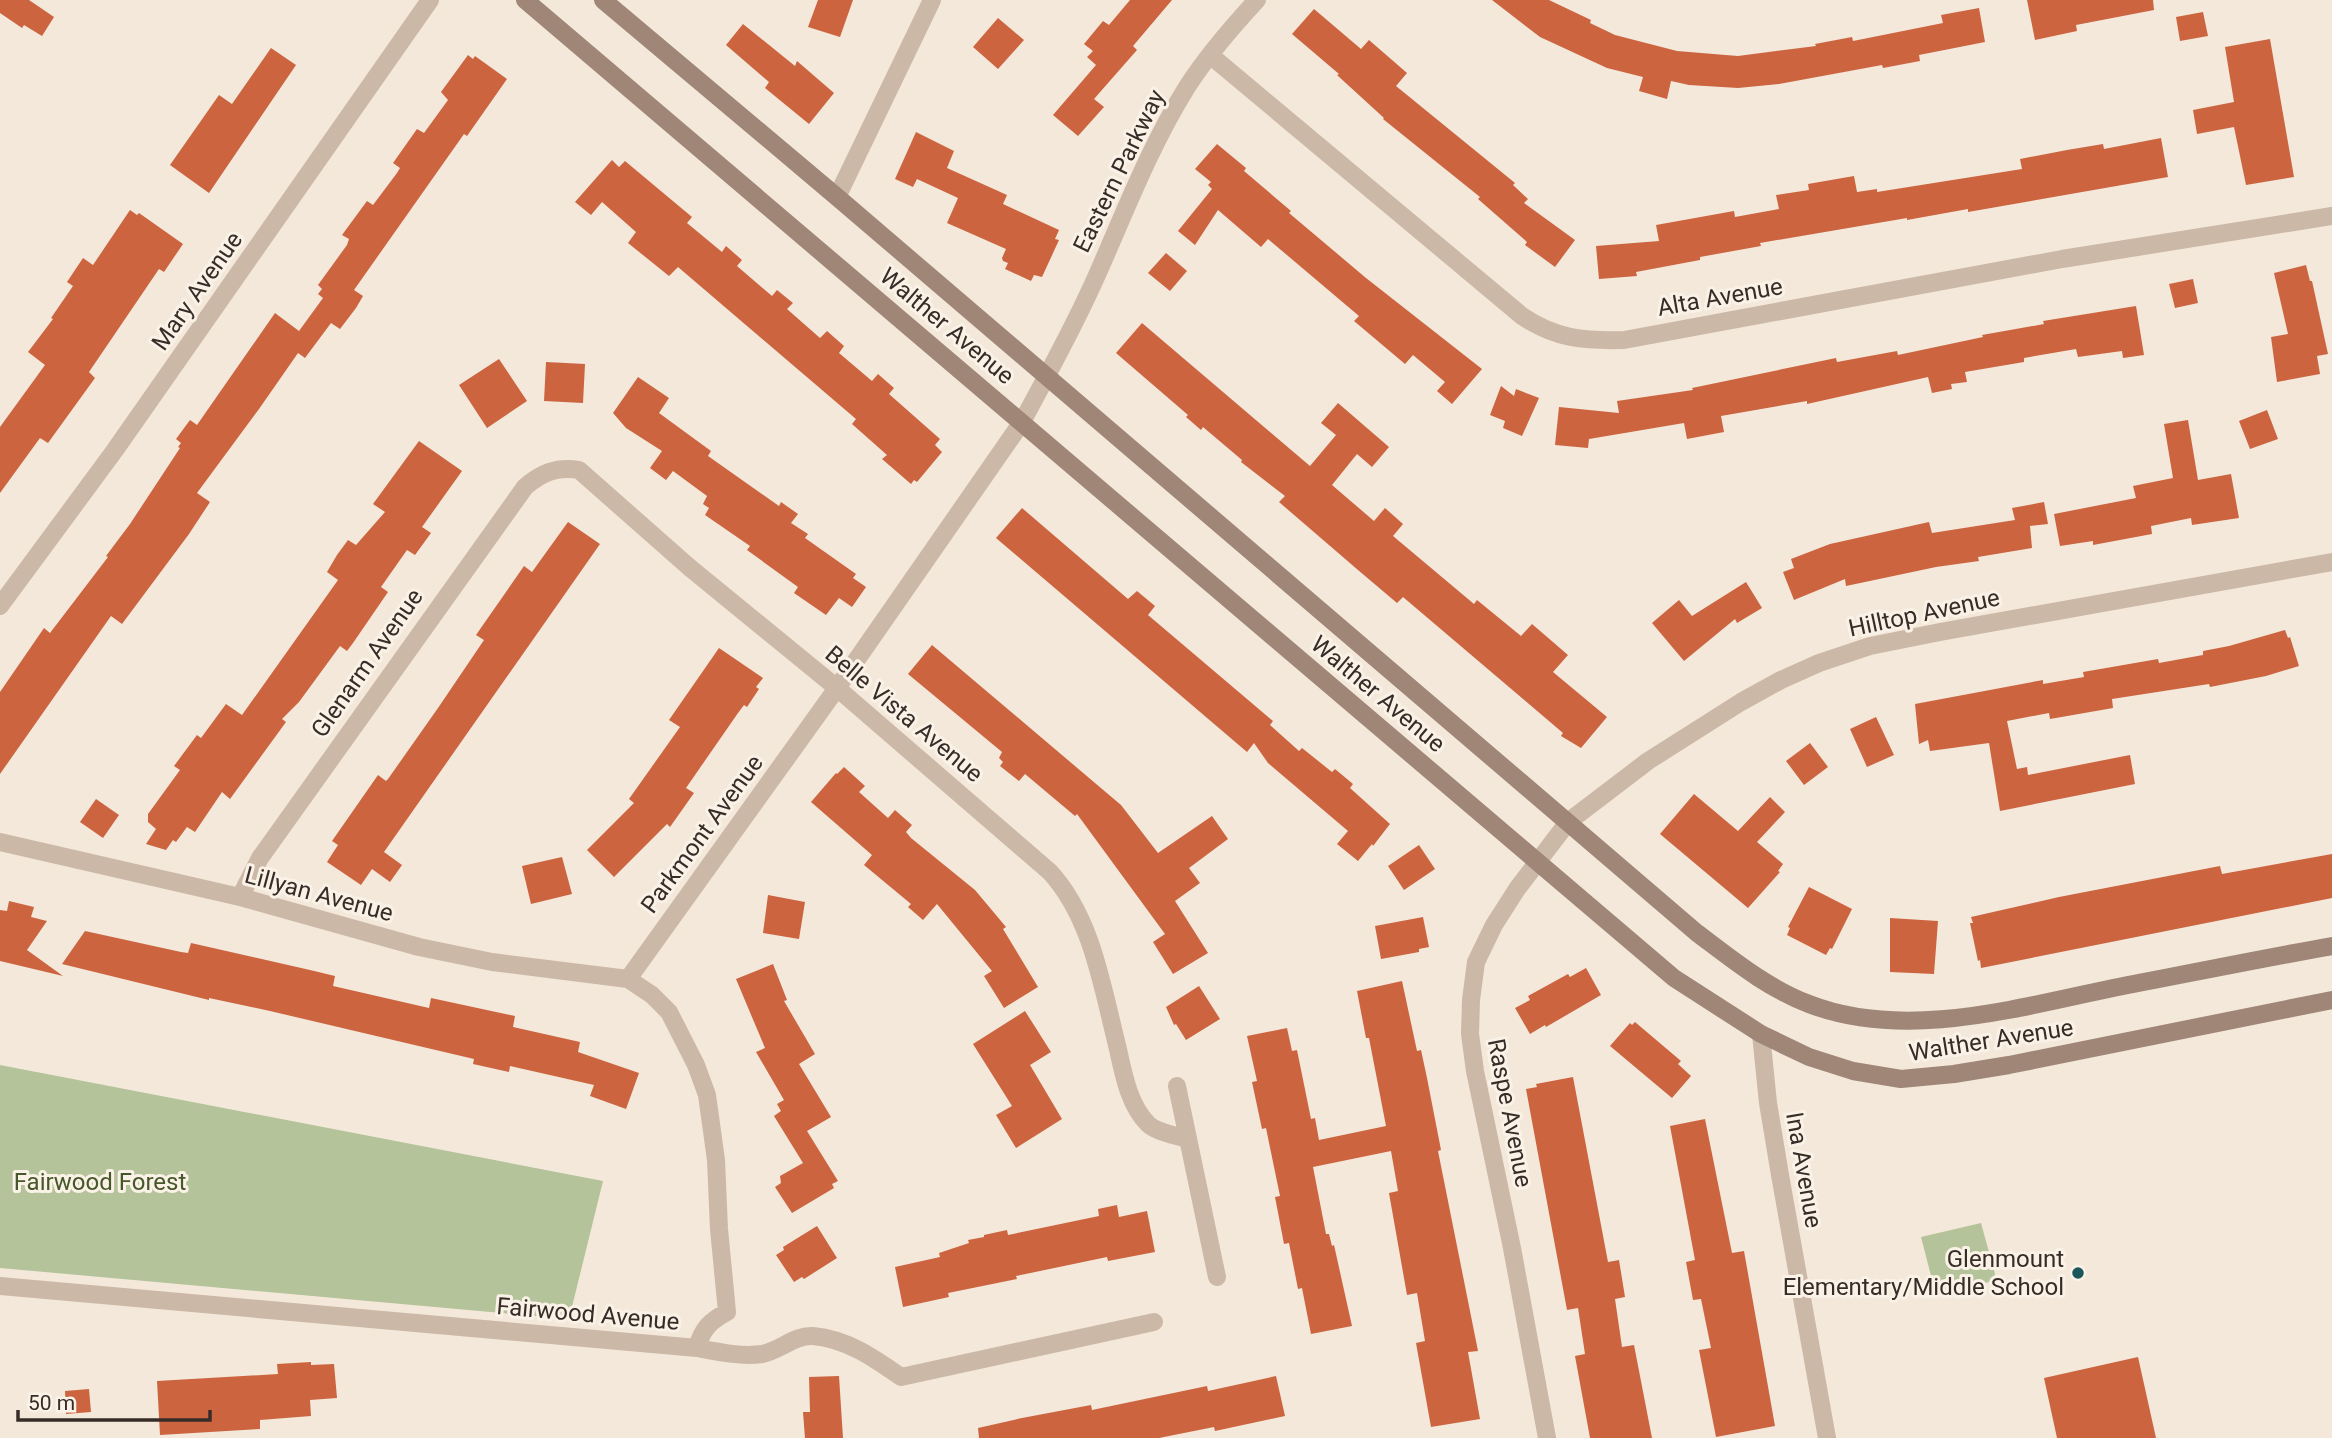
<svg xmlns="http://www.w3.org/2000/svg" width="2332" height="1438" font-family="Roboto,sans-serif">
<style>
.green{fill:#b4c39a}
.building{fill:#cc6440}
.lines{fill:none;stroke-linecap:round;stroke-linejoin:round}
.minor{stroke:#ccb8a6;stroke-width:18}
.secondary{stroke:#9f8677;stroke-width:18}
.poi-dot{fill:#1b565b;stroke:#faf2e7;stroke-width:2.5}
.labels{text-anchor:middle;stroke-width:6;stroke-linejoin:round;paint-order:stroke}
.street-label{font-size:24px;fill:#372c27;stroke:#faf2e7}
.park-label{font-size:24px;fill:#46572a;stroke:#faf2e7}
.poi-label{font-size:24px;fill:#372c27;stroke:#faf2e7;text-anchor:end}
</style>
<rect width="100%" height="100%" fill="#f3e8da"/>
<path class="green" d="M0 1065 603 1181 569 1319 0 1268Z
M1981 1223 1995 1274 1993 1281 1936 1295 1921 1237Z"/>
<path class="building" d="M0 0H29L54 17 42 36 24 25 22 28 0 13Z
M818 0H853L840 37 808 27Z
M1130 0H1172L1133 46 1137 50 1094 99 1104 107 1078 136 1053 115 1096 65 1087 57 1093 51 1084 44 1103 21 1109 25Z
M1492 0H1549L1591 20 1590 23 1615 35 1677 51 1738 56 1816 46 1815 44 1852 37 1853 41 1943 23 1941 15 1979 8 1985 42 1919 55 1920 61 1883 68 1882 65 1779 84 1738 88 1689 85 1671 81 1667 99 1639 91 1643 77 1607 68 1540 37Z
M2027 0H2153L2154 10 2076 25 2077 31 2035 40Z
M1314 9 1361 49 1369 40 1407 73 1396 86 1515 183 1513 185 1528 199 1524 203 1575 240 1555 267 1525 245 1527 242 1478 199 1480 197 1383 119 1384 118 1337 75 1339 74 1292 34Z
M2203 12 2208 36 2180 41 2176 17Z
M998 18 1024 40 998 69 973 47Z
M743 24 795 66 797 61 834 93 809 124 765 88 769 82 726 45Z
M2270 39 2294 177 2246 185 2234 127 2197 134 2193 110 2234 102 2225 47Z
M271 48 296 65 209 193 170 165 219 95 232 104Z
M468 55 473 59 475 56 507 79 467 136 464 134 354 290 363 296 356 308 340 329 331 323 305 358 298 353 259 409 197 493 210 502 189 534 122 624 111 616 0 774V692L44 628 50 633 108 557 106 556 130 524 180 448 178 447 181 443 176 439 190 420 197 425 275 313 299 331 323 298 318 294 322 289 318 285 347 245 349 239 342 235 367 201 373 205 397 173 400 168 393 163 417 129 424 133 448 100 441 92Z
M916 132 954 151 947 168 1007 195 1003 204 1059 230 1055 239 1059 240 1042 277 1034 275 1031 281 1005 269 1008 263 1003 261 1002 258 1006 249 947 223 958 198 917 179 913 187 895 179Z
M2161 138 2168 177 1968 212V209L1907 220V218L1760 243 1761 246 1700 257V260L1636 272 1637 276 1599 279 1596 246 1659 241 1656 225 1734 211 1735 217 1779 209 1776 195 1809 190 1808 184 1854 176 1857 192 1877 189V192L2022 169 2020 159 2067 150 2103 144 2104 149Z
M1217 144 1246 168 1244 171 1291 211 1289 213 1366 278 1482 369 1452 404 1437 391 1445 382 1413 355 1405 364 1354 321 1359 316 1268 239 1261 247 1218 210 1195 245 1178 231 1212 189 1208 185 1211 182 1195 169Z
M612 160 619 167 625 161 692 217 687 223 722 252 726 246 742 260 737 266 772 296 777 290 793 303 787 309 820 338 827 331 844 346 839 353 872 381 878 374 894 388 889 394 940 439 935 445 942 452 917 482 914 480 911 484 882 459 887 455 852 424 856 419 678 267 669 276 628 243 636 232 602 202 591 215 575 202Z
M130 210 137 215 139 213 183 244 164 272 159 269 89 372 95 378 48 443 40 438 0 493V427L45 365 28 352 53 319 51 318 73 286 67 282 83 258 93 265Z
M1166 253 1187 271 1170 291 1148 273Z
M2306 265 2310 281H2312L2328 354 2317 356 2320 374 2277 382 2271 337 2288 334 2274 273Z
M2193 279 2198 303 2175 308 2169 284Z
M2136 306 2144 355 2123 358 2122 351 2078 357 2076 349 2024 358V362L1965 372 1967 382 1951 384 1952 389 1932 393 1928 377 1807 404V401L1721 416 1724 432 1687 439 1684 423 1589 439 1588 448 1555 445 1559 407 1619 413 1617 401 1693 390 1692 388 1836 358 1837 362 1897 351 1898 355 1983 337 1982 335 2044 324 2043 321Z
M1142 323 1310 466 1336 435 1321 423 1338 403 1389 447 1372 467 1357 454 1332 485 1374 521 1385 508 1403 524 1393 536 1474 604 1477 600 1521 636 1532 624 1568 655 1553 672 1607 717 1581 748 1561 736 1563 733 1403 597 1397 603 1358 570 1279 502 1285 496 1241 462 1242 460 1203 427 1201 430 1186 417 1188 415 1116 353Z
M499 359 527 401 487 428 459 385Z
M546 362 585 364 583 403 544 401Z
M638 377 669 398 659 413 711 451 708 456 779 506 781 502 798 514 791 523 808 534 805 538 856 574 853 578 866 587 852 607 839 598 826 615 794 593 798 587 747 550 750 546 705 515 709 508 703 504 707 496 673 471 666 480 650 468 662 451 626 428 613 413Z
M1501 386 1514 396 1516 389 1539 398 1522 436 1503 428 1505 421 1490 415Z
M2267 410 2278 439 2250 449 2239 421Z
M2188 420 2198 480 2231 474 2239 518 2192 525 2191 518 2151 526 2152 534 2093 545V541L2060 546 2054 514 2136 498 2133 486 2173 478 2164 424Z
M419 441 462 471 422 527 431 533 415 555 407 550 381 587 388 592 353 643 347 651 340 646 299 702 282 719 286 722 230 799 222 792 195 832 187 827 176 842 173 840 166 850 146 844 156 829 148 822V814L180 770 174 766 197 735 201 738 226 704 242 715 338 580 327 572 337 555 348 540 356 545 385 512 373 504Z
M2044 502 2048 524 2030 526 2032 548 1978 557 1979 561 1936 567 1846 586 1845 579 1794 600 1783 572 1794 568 1791 559 1830 544 1929 522 1932 533 2015 520 2012 508Z
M1022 508 1128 599 1137 591 1155 606 1148 615 1273 721 1270 725 1299 751 1302 748 1332 772 1335 769 1353 784 1350 788 1390 824 1373 846 1372 844 1358 861 1337 844 1348 831 1268 763 1254 743 1247 752 996 538Z
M568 522 600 544 384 852 402 865 390 882 372 869 361 885 327 862 338 845 332 841 378 775 386 781 388 779 438 708 484 640 476 635 524 566 532 572Z
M1746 582 1762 608 1737 623 1735 619 1684 661 1652 623 1679 600 1692 616Z
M2285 630 2288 638 2290 637 2299 666 2266 676 2210 687 2209 684 2112 699 2113 708 2050 719 2049 713 2007 721 2017 769 2027 767 2028 775 2130 755 2135 784 2000 811 1989 743 1930 751 1928 740 1919 744 1915 704 2043 680V684L2084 677 2083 672 2158 659 2159 663 2203 655V651L2229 646Z
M932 645 1121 805 1158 853 1212 816 1228 839 1189 868 1200 883 1175 901 1208 953 1173 974 1153 942 1165 934 1077 814 1075 816 1025 774 1019 781 1000 766 1003 762 999 758 1002 752 908 674Z
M719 648 763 678 756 687 759 689 747 707 744 705 738 713 686 788 694 793 670 827 667 824 614 877 587 850 634 803 629 799 680 727 669 720Z
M1876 717 1894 755 1867 767 1850 729Z
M1810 743 1828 767 1804 785 1786 761Z
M844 767 865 786 859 792 888 818 895 810 904 818 912 825 906 832 911 838 975 890 1006 927 1003 929 1038 987 1004 1008 984 976 992 971 937 904 923 920 908 907 911 904 864 865 872 855 811 802 836 773 837 774Z
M1694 794 1738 831 1770 797 1785 812 1757 842 1783 864 1778 871 1780 872 1748 908 1660 834Z
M96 799 119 815 103 838 80 822Z
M1419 845 1435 869 1404 890 1388 866Z
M2332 854V898L1981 968 1980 960 1978 961 1970 923H1973L1971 917 2059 897 2220 866 2222 874Z
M562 857 572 894 531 904 522 866Z
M1809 887 1852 909 1832 949 1830 948 1826 955 1787 935 1790 928 1788 927Z
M768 895 805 902 799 939 763 933Z
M9 901 34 907 31 917 47 921 27 950 63 976 0 961V910L7 911Z
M1423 917 1429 947 1419 949V952L1381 959 1375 926Z
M1890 918 1938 921 1934 974 1890 972Z
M85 931 181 952 188 953 191 943 310 970 335 976 333 986 429 1008 431 998 515 1016 513 1027 580 1042 578 1052 639 1073 626 1109 590 1096 594 1085 510 1066 509 1072 473 1064 474 1059 270 1011 209 998V1000L62 964Z
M773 964 787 1000 784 1001 815 1054 799 1064 831 1117 807 1131 838 1181 832 1184 834 1188 792 1213 775 1187 781 1183 780 1176 803 1163 774 1116 781 1111 777 1104 784 1100 756 1052 765 1048 736 979Z
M1586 968 1601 995 1546 1027 1545 1025 1530 1034 1515 1008 1530 1000 1528 996 1568 974 1570 977Z
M1402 981 1417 1051 1421 1050 1427 1078 1441 1150 1438 1151 1478 1351 1468 1352 1480 1419 1431 1427 1416 1343 1425 1341 1417 1293 1407 1295 1389 1193 1398 1191 1391 1151 1313 1167 1326 1234H1329L1332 1246 1334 1245 1352 1326 1311 1334 1302 1288 1298 1289 1289 1243 1284 1244 1275 1197 1280 1196 1266 1128 1262 1129 1252 1082 1257 1081 1247 1036 1287 1028 1292 1051 1297 1050 1311 1119 1315 1118 1319 1140 1386 1126 1369 1038H1366L1357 991Z
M1199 986 1220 1019 1186 1040 1176 1024 1174 1025 1166 1007Z
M1025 1011 1051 1052 1030 1065 1062 1119 1016 1148 996 1115 1012 1106 973 1044Z
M1635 1022 1681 1061 1678 1064 1691 1076 1672 1098 1610 1046 1630 1023 1632 1025Z
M1573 1077 1608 1262 1619 1260 1625 1297 1615 1299 1622 1347 1634 1345 1652 1438H1590L1575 1356 1585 1354 1578 1308 1567 1310 1526 1089 1537 1087 1536 1084Z
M1705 1119 1732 1253 1744 1251 1775 1426 1716 1437 1699 1350 1711 1348 1701 1299 1693 1300 1686 1262 1695 1260 1670 1126Z
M1117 1205 1119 1217 1147 1211 1155 1252 1108 1261 1107 1257 1016 1276 1017 1279 948 1293 949 1297 903 1307 895 1267 940 1257 939 1253 969 1243 968 1240 984 1237V1235L1007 1230 1008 1235 1099 1216 1098 1209Z
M817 1226 837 1258 804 1279 802 1277 794 1282 776 1255 784 1250 783 1247Z
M2138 1357 2156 1438H2057L2044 1378Z
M311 1362V1365L334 1364 337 1398 310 1400 311 1416 260 1420V1429L160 1435 157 1381 278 1374 277 1364Z
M839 1376 843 1438H805L803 1412H810L809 1377Z
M1276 1376 1285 1416 1215 1431 1214 1427 1159 1438H979L978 1428 1022 1418 1091 1405 1092 1410 1207 1386 1208 1391Z
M89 1389 91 1412 66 1414 65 1391Z"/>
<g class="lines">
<path class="minor" d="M1210 55 1522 316C1556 339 1584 341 1624 340L2062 259 2332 216
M837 197 932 0
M0 606 115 450 430 0
M0 842 240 897 419 947 492 962 628 979 652 995 669 1012 696 1065 707 1095 716 1160 719 1229 727 1312C710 1321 702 1329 697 1348
M240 897 260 858 525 487C541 473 557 466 579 470L689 567 837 688 1050 872C1092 918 1102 986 1117 1045 1123 1071 1128 1104 1148 1124 1156 1132 1175 1135 1187 1139
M628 979 837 688 1022 422C1048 374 1075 325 1097 275 1125 212 1150 146 1187 87 1207 56 1232 27 1257 0
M1761 1034 1768 1103 1780 1175 1827 1438
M1177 1086 1217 1277
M0 1286 697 1348C718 1352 741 1357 762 1354 780 1351 794 1335 813 1336 847 1339 874 1358 901 1377L1154 1322
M1547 1438 1512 1248 1475 1071 1470 1034 1471 1000 1476 962 1494 925 1517 889 1568 822 1648 761 1741 702 1781 680 1819 663 1870 646 1940 632 2332 562"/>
<path class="secondary" d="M525 0 1674 978 1761 1034 1809 1057 1853 1071 1901 1079 1954 1074 2009 1065 2332 1000
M603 0 837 197 1697 933C1733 960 1767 988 1809 1004 1904 1041 2017 1008 2113 988 2186 974 2259 959 2332 946"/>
</g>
<circle class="poi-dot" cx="2078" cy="1273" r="7"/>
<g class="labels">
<g class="street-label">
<text transform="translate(1119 171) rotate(-64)" y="8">Eastern Parkway</text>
<text transform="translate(197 291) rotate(-55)" y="8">Mary Avenue</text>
<text transform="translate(1720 297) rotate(-10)" y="8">Alta Avenue</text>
<text transform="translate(947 326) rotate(40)" y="8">Walther Avenue</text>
<text transform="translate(1924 613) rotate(-12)" y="8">Hilltop Avenue</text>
<text transform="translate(367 663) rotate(-55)" y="8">Glenarm Avenue</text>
<text transform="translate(1378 694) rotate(40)" y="8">Walther Avenue</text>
<text transform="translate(904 714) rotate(40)" y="8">Belle Vista Avenue</text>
<text transform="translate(702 834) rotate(-54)" y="8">Parkmont Avenue</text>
<text transform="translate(319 894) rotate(15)" y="8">Lillyan Avenue</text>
<text transform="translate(1991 1040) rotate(-9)" y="8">Walther Avenue</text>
<text transform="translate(1510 1113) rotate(79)" y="8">Raspe Avenue</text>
<text transform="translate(1804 1170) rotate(80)" y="8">Ina Avenue</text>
<text transform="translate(588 1314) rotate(5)" y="8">Fairwood Avenue</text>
</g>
<g class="park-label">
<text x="100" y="1190">Fairwood Forest</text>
</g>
<g class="poi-label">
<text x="2064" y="1267">Glenmount<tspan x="2064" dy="28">Elementary/Middle School</tspan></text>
</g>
</g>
<path d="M18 1410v10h192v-10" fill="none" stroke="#372c27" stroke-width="3.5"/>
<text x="28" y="1410" font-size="21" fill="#372c27" stroke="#faf2e7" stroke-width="5" paint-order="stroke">50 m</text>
</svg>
